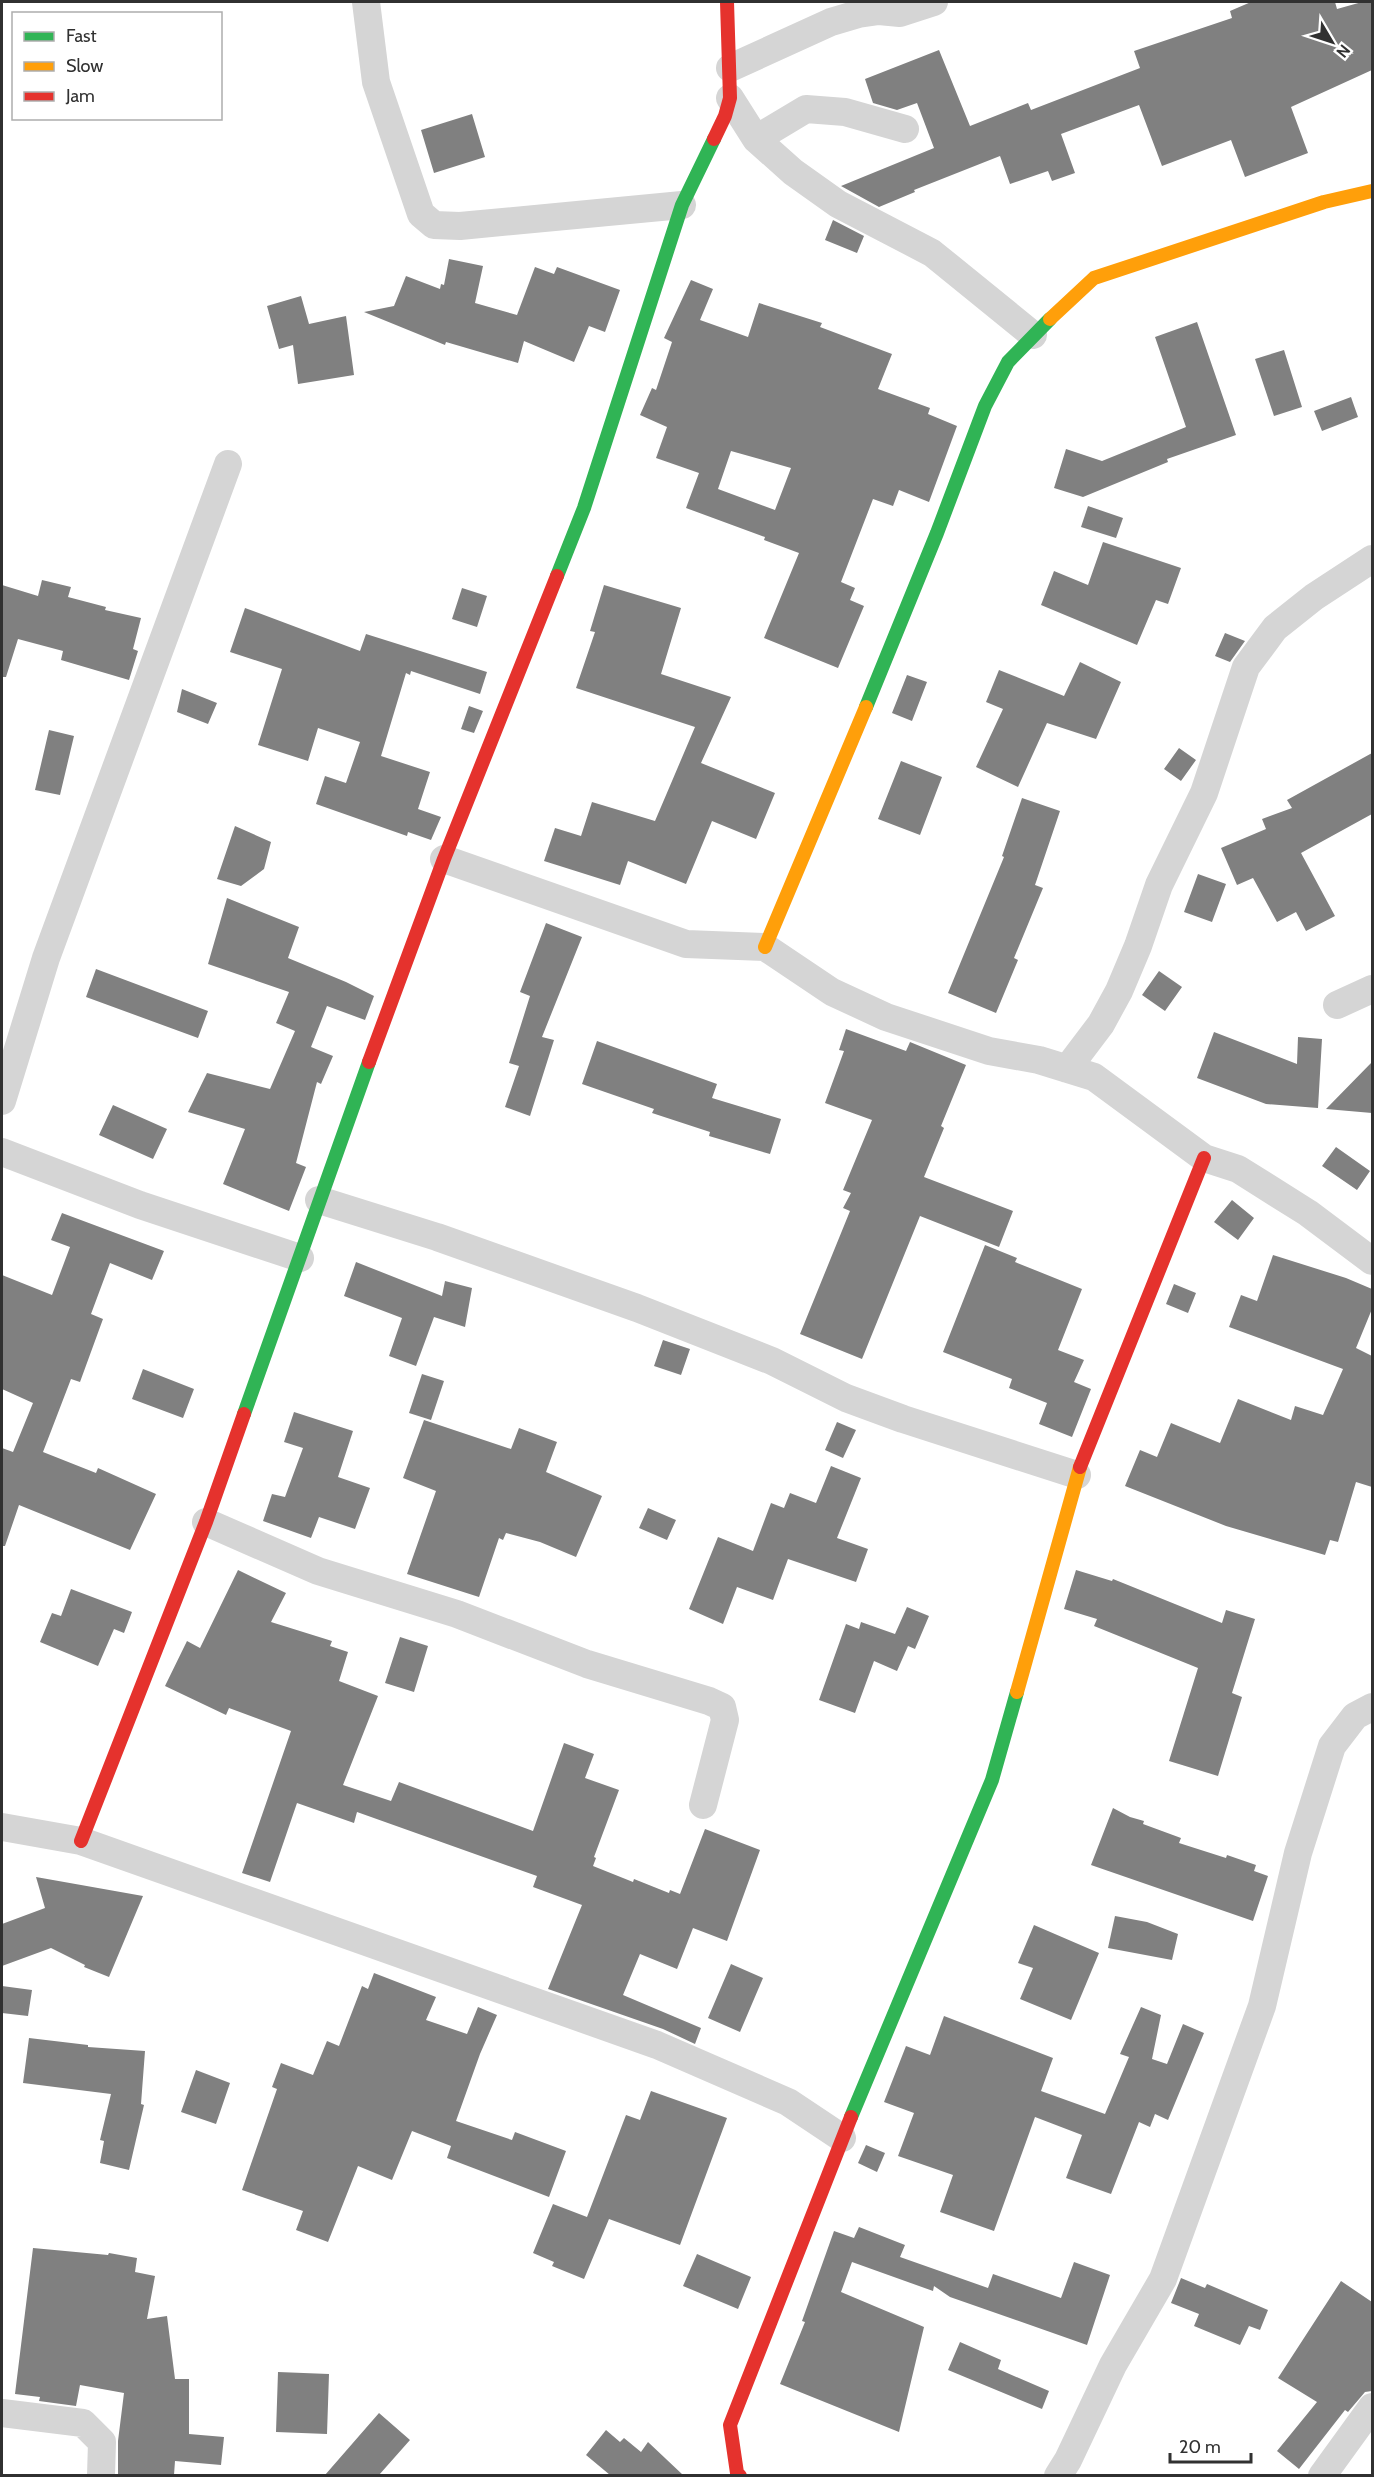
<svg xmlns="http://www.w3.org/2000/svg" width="1374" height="2477" font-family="Cabin,sans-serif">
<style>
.building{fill:#808080;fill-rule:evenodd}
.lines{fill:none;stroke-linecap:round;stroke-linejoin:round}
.street{stroke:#d5d5d5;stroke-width:28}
.fast{stroke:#30b455;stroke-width:14}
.slow{stroke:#ff9f0a;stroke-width:14}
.jam{stroke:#e5322d;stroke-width:14}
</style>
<rect width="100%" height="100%" fill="#fff"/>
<path class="building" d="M1251 2H1335L1337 9 1362 2H1372V70L1291 107 1308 153 1245 177 1231 140 1162 166 1139 105 1061 134 1075 173 1052 181 1048 171 1010 184 1000 156 914 190 915 192 879 207 841 186 934 148 917 103 897 110 873 103 865 79 939 50 970 126 1028 103 1031 110 1140 68 1134 51 1232 18 1230 11Z
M472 114 485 157 434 173 421 130Z
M833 220 864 236 857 253 825 240Z
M449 259 483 266 475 303 517 315 535 267 554 274 557 267 620 290 605 332 589 326 574 362 524 341 518 363 446 342 445 345 364 312 394 306 406 276 440 289 441 284 444 285Z
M691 280 713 289 700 320 748 337 759 303 822 323 820 327 892 354 878 389 930 408 928 414 957 426 929 502 899 490 893 506 873 499 841 582 855 588 850 600 864 606 838 668 764 638 799 553 764 540 765 537 686 508 699 473 656 458 667 427 640 415 652 388 656 390 672 342 664 338ZM731 451 791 468 775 510 718 489Z
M301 296 309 324 346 316 354 375 298 384 293 345 279 349 267 306Z
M1197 322 1236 435 1167 459 1168 462 1083 497 1054 488 1066 449 1102 461 1186 427 1155 337Z
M1284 350 1302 407 1274 416 1255 359Z
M1351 397 1358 417 1322 431 1314 411Z
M1088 506 1123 518 1116 538 1081 527Z
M1103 542 1181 568 1168 604 1156 600 1137 645 1041 605 1054 571 1088 585Z
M42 580 71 587 68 597 106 607 105 610 141 618 133 649 138 651 129 680 61 660 63 651 18 639 6 677H2V585L38 596Z
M604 585 681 608 661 674 731 697 701 763 775 793 756 839 712 821 686 884 628 861 620 885 544 861 555 828 581 836 592 802 655 821 695 727 576 688 595 632 590 631Z
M462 588 487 596 477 627 452 619Z
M245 608 360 651 366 634 487 672 480 694 411 671 410 675 406 673 381 756 430 772 418 809 441 817 431 840 408 832 407 836 316 804 325 776 346 783 360 742 318 728 308 761 258 745 282 669 230 652Z
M1225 633 1245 641 1230 662 1215 656Z
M1080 662 1121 682 1096 739 1047 723 1018 787 976 767 1003 709 986 702 999 670 1064 696Z
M907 675 927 682 912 721 892 713Z
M182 689 217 703 208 724 177 712Z
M469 706 483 711 474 733 461 729Z
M49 730 74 736 60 795 35 790Z
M1179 748 1196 760 1181 781 1164 769Z
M1372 753V814L1301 853 1335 916 1306 931 1296 912 1277 922 1253 878 1237 885 1221 848 1266 829 1262 819 1292 808 1287 800Z
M901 761 942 777 920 835 878 819Z
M1022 798 1060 811 1035 885 1043 888 1014 958 1018 960 996 1013 948 993 1004 857 1002 856Z
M235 826 271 842 264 869 241 886 217 879Z
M1198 874 1226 884 1212 922 1184 912Z
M227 898 299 927 288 958 346 982 374 996 365 1020 327 1006 311 1047 333 1056 321 1084 317 1082 296 1163 306 1167 289 1211 223 1184 245 1129 188 1112 207 1073 270 1089 295 1031 276 1023 289 992 208 964Z
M546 923 582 937 542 1037 554 1040 530 1116 505 1107 519 1066 509 1063 530 996 520 992Z
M96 969 208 1011 198 1038 86 997Z
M1159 971 1182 987 1165 1011 1142 995Z
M846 1029 906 1051 910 1042 966 1065 941 1126 944 1128 924 1177 1013 1211 999 1247 920 1216 862 1359 800 1334 850 1211 843 1208 851 1193 843 1190 872 1120 825 1103 844 1051 839 1050Z
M1214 1032 1297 1064 1298 1037 1322 1039 1318 1108 1266 1104 1197 1078Z
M597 1041 717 1084 712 1098 781 1119 770 1154 709 1136 710 1132 652 1113 654 1109 582 1084Z
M1372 1062V1113L1326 1109Z
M113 1105 167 1129 153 1159 99 1135Z
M1336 1147 1370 1171 1357 1190 1322 1166Z
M1232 1200 1254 1218 1238 1240 1214 1222Z
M62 1213 164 1251 152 1280 110 1263 91 1314 103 1319 80 1382 71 1379 43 1452 96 1473 98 1468 156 1494 130 1550 19 1505 5 1546H2V1448L13 1452 33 1403 2 1389V1275L52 1295 70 1247 51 1240Z
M985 1245 1017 1258 1015 1262 1082 1289 1058 1350 1084 1360 1074 1382 1091 1389 1072 1437 1039 1424 1047 1403 1009 1388 1012 1379 943 1352Z
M1273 1255 1346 1278 1372 1289V1309L1356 1348 1372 1356V1487L1356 1482 1338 1542 1330 1540 1325 1555 1226 1526 1125 1486 1140 1450 1157 1457 1171 1423 1220 1443 1238 1399 1291 1420 1295 1406 1323 1415 1343 1369 1229 1327 1241 1295 1257 1301Z
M356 1262 442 1296 445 1281 472 1288 465 1327 434 1317 416 1366 389 1356 402 1318 344 1296Z
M1174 1284 1196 1293 1188 1313 1166 1304Z
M663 1340 690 1349 681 1375 654 1366Z
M143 1369 194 1389 183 1418 132 1399Z
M422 1374 444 1381 431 1420 409 1413Z
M294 1412 353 1431 338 1477 370 1488 355 1529 319 1517 311 1538 263 1521 272 1494 285 1497 303 1448 284 1442Z
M424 1420 511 1449 519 1428 557 1442 546 1472 602 1496 576 1557 540 1542 506 1533 503 1540 499 1538 479 1597 407 1574 436 1491 403 1478Z
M837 1422 856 1430 843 1458 825 1450Z
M831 1466 861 1478 837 1538 868 1549 856 1582 788 1559 773 1600 737 1587 723 1624 689 1609 718 1537 753 1551 771 1503 784 1508 790 1493 816 1503Z
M648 1508 676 1520 667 1540 639 1528Z
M238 1570 286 1593 271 1622 332 1641 330 1646 348 1652 339 1681 378 1696 343 1785 391 1801 399 1782 533 1831 564 1743 594 1754 585 1778 619 1790 594 1857 596 1858 593 1866 633 1882 634 1879 669 1893 670 1890 680 1894 705 1829 760 1850 727 1941 693 1928 677 1969 640 1954 623 1995 701 2028 695 2044 663 2029 548 1989 582 1905 533 1887 537 1876 357 1812 354 1823 297 1803 270 1882 242 1873 291 1731 229 1708 226 1715 165 1686 187 1641 200 1648Z
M1076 1570 1112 1581 1113 1579 1222 1623 1226 1610 1255 1619 1232 1693 1242 1697 1218 1776 1169 1761 1198 1668 1094 1626 1097 1619 1064 1609Z
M71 1589 132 1612 124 1633 114 1629 98 1666 40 1642 52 1613 61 1616Z
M907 1607 929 1616 915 1649 908 1646 897 1671 874 1661 855 1713 819 1700 846 1624 859 1629 861 1622 895 1634Z
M400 1637 428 1646 414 1692 385 1683Z
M1113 1808 1130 1817 1144 1821 1143 1824 1181 1838 1179 1843 1226 1858 1227 1855 1256 1865 1254 1871 1268 1876 1253 1921 1091 1865Z
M36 1877 143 1896 109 1977 84 1967 85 1965 51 1948 2 1966V1924L45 1908Z
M1115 1916 1147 1922 1178 1934 1172 1960 1108 1948Z
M1034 1925 1099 1953 1071 2020 1020 1999 1033 1968 1018 1963Z
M731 1964 763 1978 740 2032 708 2018Z
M374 1973 436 1997 426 2020 467 2034 478 2007 497 2015 480 2054 456 2121 512 2140 515 2132 566 2151 549 2197 447 2158 451 2146 412 2131 392 2180 358 2166 328 2242 296 2230 303 2211 242 2190 277 2089 272 2087 281 2063 313 2075 327 2041 339 2046 362 1986 368 1989Z
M2 1986 32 1990 28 2016 2 2013Z
M1141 2007 1161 2015 1152 2059 1167 2064 1183 2024 1204 2033 1168 2120 1155 2114 1150 2127 1139 2122 1111 2194 1066 2178 1082 2135 1035 2117 994 2231 940 2212 953 2175 898 2156 914 2113 884 2102 906 2046 930 2055 944 2016 1053 2058 1041 2091 1105 2114 1129 2057 1120 2054Z
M29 2038 88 2045V2047L145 2051 141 2104 144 2105 129 2170 100 2163 104 2141 100 2140 111 2094 23 2083Z
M196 2070 230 2083 216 2124 181 2112Z
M651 2091 727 2118 680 2245 609 2219 584 2279 552 2266 554 2262 533 2253 553 2204 587 2217 626 2115 640 2120Z
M866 2145 885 2153 877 2172 858 2163Z
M859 2227 905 2245 900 2257 988 2288 993 2274 1061 2298 1074 2262 1110 2275 1087 2345 950 2297 934 2286 933 2291 852 2262 841 2292 924 2327 899 2432 780 2384 805 2322 802 2321 834 2231 854 2238Z
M33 2248 108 2255 109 2253 137 2258 135 2272 155 2276 147 2319 167 2316 175 2379H189V2434L224 2437 221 2465 175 2461 174 2475H118V2441L124 2393 80 2385 76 2406 39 2401 40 2397 15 2394Z
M697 2254 751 2277 738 2309 683 2286Z
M1181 2278 1205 2288 1207 2284 1268 2310 1260 2330 1249 2326 1240 2345 1194 2326 1199 2314 1171 2303Z
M1341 2281 1372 2302V2391L1365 2392 1348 2412 1345 2410 1299 2469 1277 2451 1317 2402 1278 2378Z
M960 2342 1001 2360 998 2369 1049 2391 1042 2409 948 2370Z
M278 2372 329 2374 327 2434 276 2432Z
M379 2413 410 2440 379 2475H325Z
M606 2430 620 2442 624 2438 641 2452 648 2442 683 2475H610L586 2455Z"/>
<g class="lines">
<path class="street" d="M366 2 376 82 421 214 434 225 460 226 682 205
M730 68 831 22 858 14 879 11 900 13 934 2
M730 98 756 139 793 172 838 204 932 253 1033 335
M756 139 806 109 845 112 905 129
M444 859 686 944 765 947 832 992 886 1017 989 1051 1039 1060 1094 1077 1204 1158 1238 1169 1308 1213 1372 1261
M1337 1005 1372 989
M1067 1069 1101 1024 1119 991 1138 946 1159 885 1204 793 1246 667 1275 628 1314 597 1372 559
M2 1101 46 958 228 464
M2 1152 140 1205 300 1258
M319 1200 437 1237 637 1308 772 1361 846 1398 903 1419 1077 1475
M206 1522 318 1571 457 1614 587 1664 709 1701 722 1707 725 1720 703 1805
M2 1827 81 1841 657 2045 788 2102 842 2138
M2 2413 83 2423 102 2442 101 2476
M1058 2476 1068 2460 1113 2365 1163 2279 1262 2006 1298 1853 1332 1746 1355 1716 1372 1707
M1322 2476 1372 2407"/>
<path class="fast" d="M557 576 584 508 682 205 714 139
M866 707 937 533 985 406 1008 362 1050 319
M244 1414 369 1062
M851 2117 992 1780 1017 1692"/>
<path class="slow" d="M1050 319 1094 278 1324 202 1372 191
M765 947 866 707
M1017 1692 1080 1467"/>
<path class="jam" d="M714 139 725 116 730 98 727 2
M369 1062 444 859 557 576
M1080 1467 1204 1158
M81 1841 206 1522 244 1414
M740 2476 737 2473 730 2425 851 2117"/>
</g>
<rect width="1374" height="2477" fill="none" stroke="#313131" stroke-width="6"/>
<rect x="12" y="12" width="210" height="108" fill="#ffffff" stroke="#adadad" stroke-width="1.5"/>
<rect x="24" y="32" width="30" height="9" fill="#30b455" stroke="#adadad" stroke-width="1.5"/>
<text x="66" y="42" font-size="18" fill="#313131">Fast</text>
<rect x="24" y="62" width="30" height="9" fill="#ff9f0a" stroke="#adadad" stroke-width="1.5"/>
<text x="66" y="72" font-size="18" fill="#313131">Slow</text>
<rect x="24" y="92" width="30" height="9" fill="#e5322d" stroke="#adadad" stroke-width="1.5"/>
<text x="66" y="102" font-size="18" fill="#313131">Jam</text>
<g transform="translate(1332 42) rotate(129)" stroke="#ffffff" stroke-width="4.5" paint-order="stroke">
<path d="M0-4.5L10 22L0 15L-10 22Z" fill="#313131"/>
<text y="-9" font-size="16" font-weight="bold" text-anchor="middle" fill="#313131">N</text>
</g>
<path d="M1170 2453v9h81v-9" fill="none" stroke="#313131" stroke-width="3"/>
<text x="1179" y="2453" font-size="18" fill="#313131" stroke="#ffffff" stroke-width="4.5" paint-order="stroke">20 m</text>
</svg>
